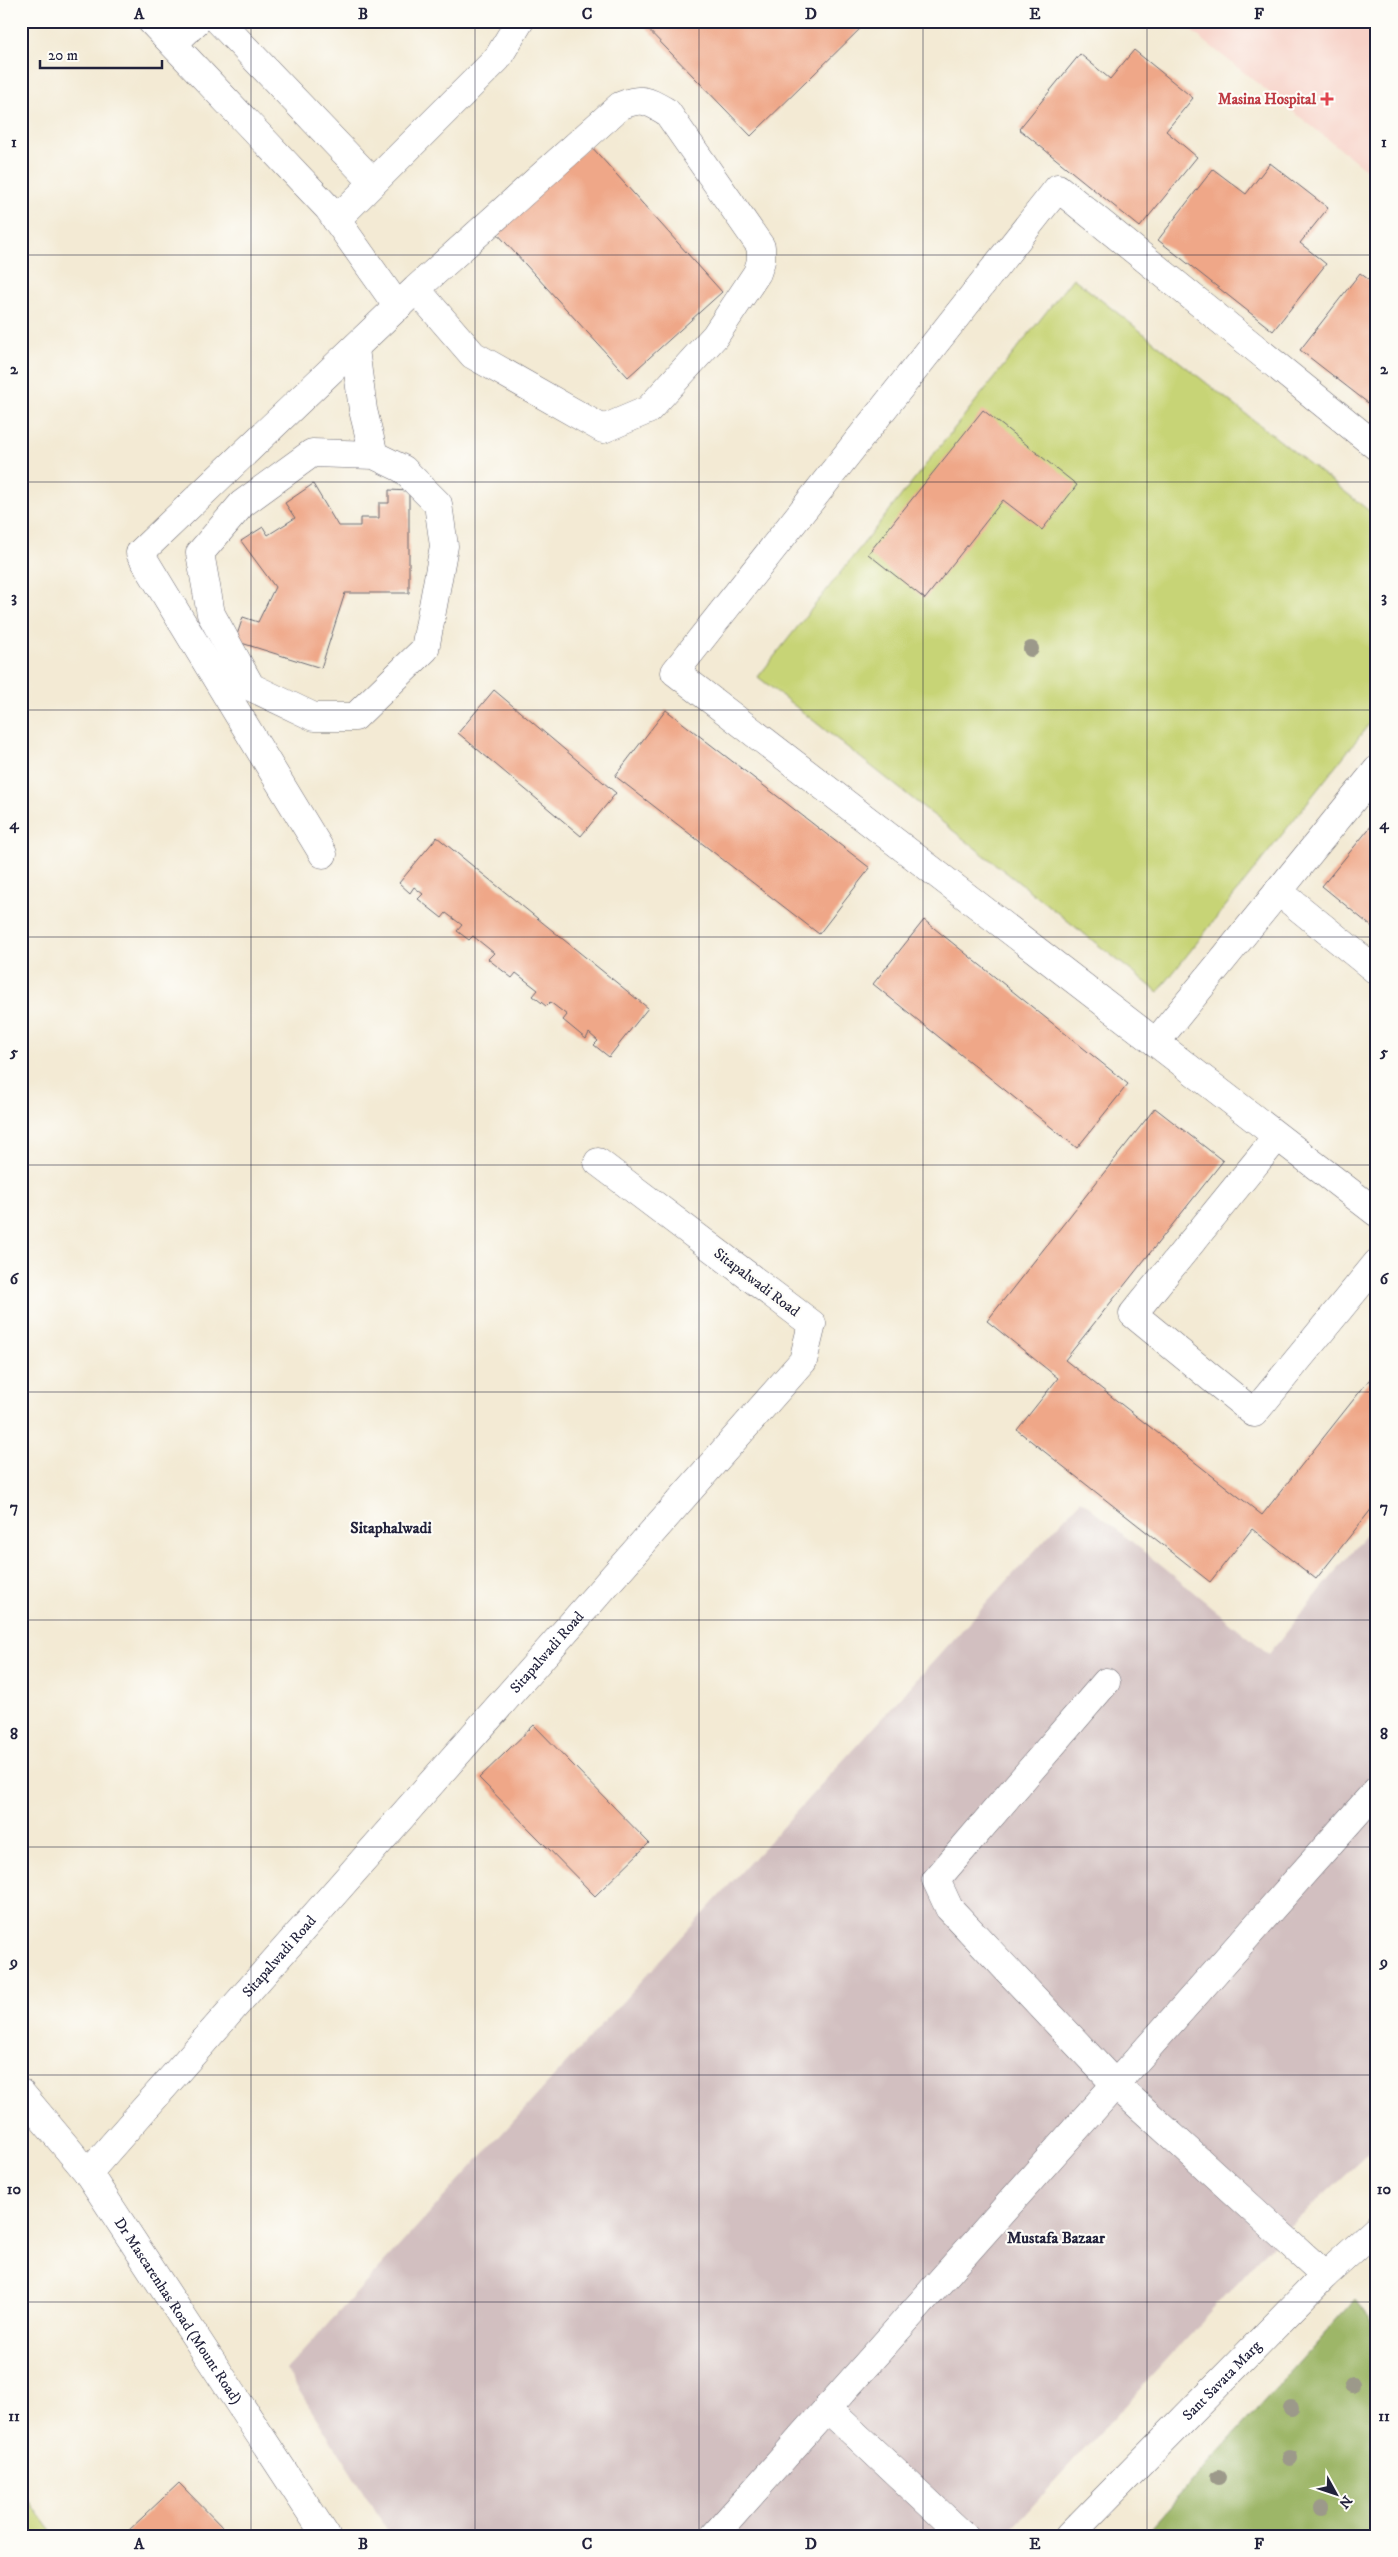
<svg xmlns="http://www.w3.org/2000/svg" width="1398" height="2557" font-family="'IM FELL DW Pica',serif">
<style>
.built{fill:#f7d1c7}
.industrial{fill:#d2bfc0}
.green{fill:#c7d476;stroke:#747b58}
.forest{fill:#9db667;stroke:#606c51}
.building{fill:#efa788}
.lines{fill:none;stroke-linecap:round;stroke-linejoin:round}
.minor-casing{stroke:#6b6871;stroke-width:29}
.minor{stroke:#fff;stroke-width:28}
.tree{fill:#9c998a}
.grid{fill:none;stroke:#22223b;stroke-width:1;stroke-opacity:0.55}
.health-dot{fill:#e0444e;stroke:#fdfcf7;stroke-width:2}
.labels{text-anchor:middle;stroke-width:4.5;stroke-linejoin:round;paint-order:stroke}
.health-label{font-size:15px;font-weight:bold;fill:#be3a42;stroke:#fdfcf7;text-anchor:end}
.street-label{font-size:15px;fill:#22223b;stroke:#fdfcf7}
.neighbourhood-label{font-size:16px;font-weight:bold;fill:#22223b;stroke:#fdfcf7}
.neatline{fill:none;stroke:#22223b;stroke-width:2}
.grid-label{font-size:16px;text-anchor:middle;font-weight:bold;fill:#22223b}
</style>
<rect width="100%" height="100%" fill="#fdfcf7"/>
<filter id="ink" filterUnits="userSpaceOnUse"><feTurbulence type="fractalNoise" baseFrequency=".02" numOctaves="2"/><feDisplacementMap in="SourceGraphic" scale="10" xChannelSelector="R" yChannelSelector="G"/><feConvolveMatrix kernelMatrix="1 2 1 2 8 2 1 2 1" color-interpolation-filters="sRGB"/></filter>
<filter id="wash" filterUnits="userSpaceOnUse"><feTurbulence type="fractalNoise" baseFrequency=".0096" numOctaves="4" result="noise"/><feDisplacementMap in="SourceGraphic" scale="20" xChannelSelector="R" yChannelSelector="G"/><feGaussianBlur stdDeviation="1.12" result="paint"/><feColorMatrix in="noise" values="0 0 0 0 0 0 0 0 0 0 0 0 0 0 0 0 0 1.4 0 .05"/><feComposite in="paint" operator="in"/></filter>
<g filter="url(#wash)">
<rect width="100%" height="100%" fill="#f3ead4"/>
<path class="built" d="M1179 21H1377V178Z"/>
<path class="industrial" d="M1081 1500 1269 1654 1377 1520V2145L1281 2235 1005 2536H391L286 2370Z"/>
<path class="green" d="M1073 278 1377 517V714L1158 992 758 677Z
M21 2489 55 2536H21Z"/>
<path class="forest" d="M1355 2300 1377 2329V2536H1143Z"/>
<g id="blocks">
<path class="building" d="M640 21H868L751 136Z
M1134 50 1193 98 1166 131 1197 157 1140 227 1019 129 1080 54 1110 79Z
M590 145 722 292 628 377 495 231Z
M1270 163 1328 208 1300 243 1326 264 1273 331 1158 240 1213 169 1246 194Z
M1360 273 1377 286V410L1300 350Z
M983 410 1077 485 1042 530 1003 500 925 599 868 554Z
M313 484 338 526H360V518H379V503H389V490L409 491V593H345L321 668 235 641 243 617 258 622 275 587 241 541 263 527 268 535 295 518 285 503Z
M494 690 616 793 581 836 458 733Z
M666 710 870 868 819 934 615 776Z
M1377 819V931L1322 886Z
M437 837 648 1008 609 1057 594 1045 598 1041 589 1033 586 1039 563 1020 567 1015 550 1002 546 1006 533 996 538 990 516 973 512 978 488 959 494 953 473 936 469 940 457 931 462 925 446 913 442 918 418 899 423 894 414 887 410 893 399 883Z
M924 920 1128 1084 1077 1148 873 984Z
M1155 1108 1223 1161 1065 1360 1262 1515 1377 1370V1502L1316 1579 1252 1529 1210 1582 1017 1430 1058 1378 987 1321Z
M534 1725 649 1843 595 1896 479 1778Z
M179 2483 231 2536H131L127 2532Z"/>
</g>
</g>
<g filter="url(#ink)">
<use href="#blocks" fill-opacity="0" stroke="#6b6871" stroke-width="1"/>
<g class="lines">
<defs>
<g id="minor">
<path d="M151 21 328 208 398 307"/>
<path d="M219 21 373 182"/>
<path d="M173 44 197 21"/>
<path d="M336 220 497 59 520 21"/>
<path d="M355 349 363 410 374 455 403 469 438 504 444 546 425 649 355 717H314L251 687 211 614 200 553 242 504 312 453 374 455"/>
<path d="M1377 447 1058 188 675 672 1377 1213"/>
<path d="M323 854 140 553 416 289 620 106C642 97 646 100 667 112L761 247V261L757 273 715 336 648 410 603 429 473 355 416 289"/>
<path d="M1278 891 1377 971"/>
<path d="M1156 1042 1377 770"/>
<path d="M1277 1137 1133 1314 1254 1413 1377 1263"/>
<path d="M1106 1682 936 1880 949 1908 1115 2084 1325 2275"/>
<path id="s1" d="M21 2093 88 2173 326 2536"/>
<path id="s2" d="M88 2173 803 1361 812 1324 598 1162"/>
<path d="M827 2408 964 2536"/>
<path d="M714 2536 1377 1790"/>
<path id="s3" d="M1069 2536 1325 2275 1377 2228"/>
</g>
</defs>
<use href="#minor" class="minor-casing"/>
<use href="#minor" class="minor"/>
</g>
<g class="tree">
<circle cx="1031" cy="649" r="8"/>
<circle cx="1352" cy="2385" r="8"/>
<circle cx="1291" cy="2408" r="8"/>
<circle cx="1290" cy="2458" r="8"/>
<circle cx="1219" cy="2477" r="8"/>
<circle cx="1322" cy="2508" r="8"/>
</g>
</g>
<path class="grid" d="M251 21V2536M475 21V2536M699 21V2536M923 21V2536M1147 21V2536M21 255H1377M21 482H1377M21 710H1377M21 937H1377M21 1165H1377M21 1392H1377M21 1620H1377M21 1847H1377M21 2075H1377M21 2302H1377"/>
<path class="health-dot" d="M1324.5 91.5h5v5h5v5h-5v5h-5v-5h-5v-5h5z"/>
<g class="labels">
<g class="health-label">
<text x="1316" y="104">Masina Hospital</text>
</g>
<g class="street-label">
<text transform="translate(757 1282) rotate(37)" y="5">Sitapalwadi Road</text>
<text dy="5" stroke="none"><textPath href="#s2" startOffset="694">Sitapalwadi Road</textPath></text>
<text dy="5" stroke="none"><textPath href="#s2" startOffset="289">Sitapalwadi Road</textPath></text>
<text dy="5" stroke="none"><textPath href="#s1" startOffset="269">Dr Mascarenhas Road (Mount Road)</textPath></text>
<text dy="5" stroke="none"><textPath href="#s3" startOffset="218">Sant Savata Marg</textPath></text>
</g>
<g class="neighbourhood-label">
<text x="391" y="1533">Sitaphalwadi</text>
<text x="1056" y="2243">Mustafa Bazaar</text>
</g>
</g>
<rect width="1398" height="2557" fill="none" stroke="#fdfcf7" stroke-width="55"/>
<g transform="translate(1336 2494) rotate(130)" stroke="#fdfcf7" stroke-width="4" paint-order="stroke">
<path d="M0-4L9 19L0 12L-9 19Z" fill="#22223b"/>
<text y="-8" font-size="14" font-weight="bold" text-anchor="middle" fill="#22223b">N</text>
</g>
<path d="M40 60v8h122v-8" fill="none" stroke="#22223b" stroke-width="2.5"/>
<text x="48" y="60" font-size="15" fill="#22223b" stroke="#fdfcf7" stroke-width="4" paint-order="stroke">20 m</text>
<rect x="28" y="28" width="1342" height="2502" class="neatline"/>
<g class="grid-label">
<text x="139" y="19">A</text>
<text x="363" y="19">B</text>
<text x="587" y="19">C</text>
<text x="811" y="19">D</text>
<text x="1035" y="19">E</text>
<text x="1259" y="19">F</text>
<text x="14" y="147">1</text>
<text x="1384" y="147">1</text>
<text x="14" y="374">2</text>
<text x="1384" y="374">2</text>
<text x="14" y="602">3</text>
<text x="1384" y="602">3</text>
<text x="14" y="829">4</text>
<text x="1384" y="829">4</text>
<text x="14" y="1057">5</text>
<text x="1384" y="1057">5</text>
<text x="14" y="1284">6</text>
<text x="1384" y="1284">6</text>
<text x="14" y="1512">7</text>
<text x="1384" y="1512">7</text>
<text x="14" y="1739">8</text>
<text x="1384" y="1739">8</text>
<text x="14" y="1967">9</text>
<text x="1384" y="1967">9</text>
<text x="14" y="2194">10</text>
<text x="1384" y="2194">10</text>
<text x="14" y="2421">11</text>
<text x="1384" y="2421">11</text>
<text x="139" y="2549">A</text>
<text x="363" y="2549">B</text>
<text x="587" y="2549">C</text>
<text x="811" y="2549">D</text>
<text x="1035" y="2549">E</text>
<text x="1259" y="2549">F</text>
</g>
</svg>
